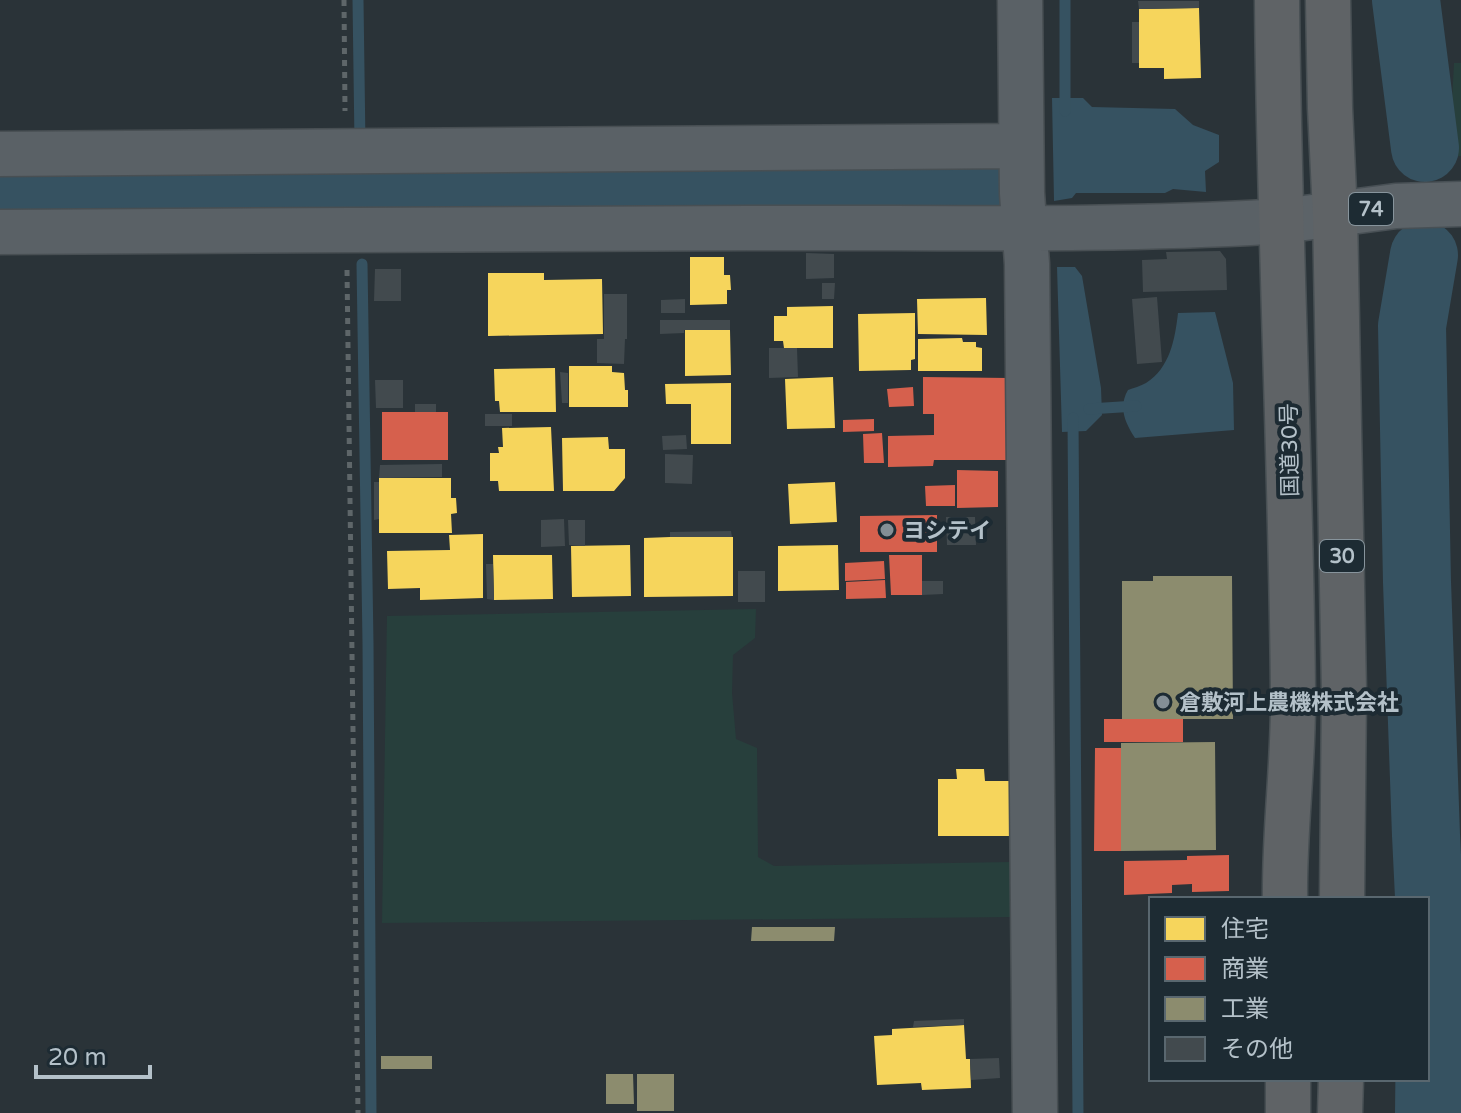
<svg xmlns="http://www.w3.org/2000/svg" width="1461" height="1113" font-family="'Varela Round','Noto Sans JP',sans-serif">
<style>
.green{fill:#273f3c}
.water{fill:#365261}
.homes{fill:#f6d55c}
.shops{fill:#d6604d}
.industry{fill:#8c8c6e}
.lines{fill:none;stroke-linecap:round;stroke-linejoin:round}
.stream{stroke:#365261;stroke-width:11}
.river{stroke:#365261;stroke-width:68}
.building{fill:#424a4e}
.minor-casing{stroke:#484f53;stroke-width:47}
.major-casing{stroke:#485055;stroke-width:47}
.highway-casing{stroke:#474f53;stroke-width:47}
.path{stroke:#5e6669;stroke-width:5;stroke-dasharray:6 6;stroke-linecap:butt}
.minor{stroke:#5a6166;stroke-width:44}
.major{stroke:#5c6368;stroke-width:44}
.highway{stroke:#5f6366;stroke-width:44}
.poi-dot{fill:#848f96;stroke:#1d2b33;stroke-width:3}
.labels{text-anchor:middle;stroke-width:8;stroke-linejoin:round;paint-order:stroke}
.shield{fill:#1d2b33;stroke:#87949c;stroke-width:2}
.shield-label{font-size:20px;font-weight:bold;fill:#b4c1c9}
.street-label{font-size:22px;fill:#b4c1c9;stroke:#1d2b33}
.poi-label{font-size:22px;font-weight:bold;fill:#b4c1c9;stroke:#1d2b33;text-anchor:start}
</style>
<rect width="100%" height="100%" fill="#2a3338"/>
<path class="green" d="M1454 63H1461V156L1449 157Z
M756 609 755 638 733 655 732 693 736 739 757 748 758 857 774 866 1010 862 1012 917 382 923 387 616Z"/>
<path class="water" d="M1052 98H1083L1092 107 1175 109 1193 125 1219 135V162L1205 171 1206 192 1173 189 1165 193H1076L1072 198 1054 201Z
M1057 267H1075L1082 276 1101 388 1102 415 1086 431 1062 432Z
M1215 312 1233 383 1234 430 1135 438C1125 423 1118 407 1128 390 1133 388 1141 386 1146 383 1170 368 1175 339 1178 313Z"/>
<path class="homes" d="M1199 8 1201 78 1164 79V68H1139V9Z
M690 257H724V275H730L731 290H727V304L690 305Z
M488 273H544V280L602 279 603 334 488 336Z
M986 298 987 335 918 334 917 299Z
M833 306V348H784L783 341H774V316H787V307Z
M915 313V359L911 360V370L859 371 858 314Z
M685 330H730L731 375 685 376Z
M962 338 963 342H976V347L982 348V371H918V339Z
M569 366H612V372L624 373 625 390H628V407H569Z
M555 368 556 412H500L499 401H495L494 369Z
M833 377 835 428 787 429 785 379Z
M731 383V444H691V404H666L665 384Z
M551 427 554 491H499L498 481H490V453H499L498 447H503L502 428Z
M608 437 609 449H625V478L614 491H563L562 438Z
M379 478H451V498H456L457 513 451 514 452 533H379Z
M835 482 837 522 790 524 788 484Z
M483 534V598L420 600V588L388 589 387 551 450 550 449 535Z
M670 537H733V596L644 597V538Z
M630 545 631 596 572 597 571 546Z
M838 545 839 590 778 591V546Z
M493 555H552L553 599 494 600Z
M956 769H984L985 781H1011L1012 836H938V779H957Z
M964 1025 966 1059H970L971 1088 922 1090 921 1083 877 1085 874 1036 892 1035V1029Z"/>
<path class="shops" d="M923 377 1009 378 1010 431 1006 432 1007 460H934L933 466 888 467V436L934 435V414H923Z
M913 387 914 406 889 407 887 389Z
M382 412H448V460H382Z
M874 419V431L843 432V420Z
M882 433 884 463H864L863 434Z
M957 470 998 471V507L957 508Z
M955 485V506H926L925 486Z
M937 515V552H860V516Z
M889 555H922V595H891Z
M884 561 885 579 845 581V563Z
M885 580 886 598 846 599V582Z
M1104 719H1183V742H1104Z
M1095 748H1121V851H1094Z
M1229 855V891L1192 892V884L1172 885V893L1124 895V861L1187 860V856Z"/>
<path class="industry" d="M1153 576H1232L1233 719H1122V581H1153Z
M1215 742 1216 850 1121 851V743Z
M752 927H835L834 941H751Z
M381 1056H432V1069H381Z
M606 1074H633L634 1104H606Z
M637 1074H674V1111H637Z"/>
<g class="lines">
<path class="stream" d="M358 0 360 144
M1065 0V111
M360 161 361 197
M362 264 368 643 371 1113
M1089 409 1136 406
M1392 412H1414
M1073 418 1078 1113"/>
<path class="river" d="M1406 0 1425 148
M0 183 983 177
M1424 255 1412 326 1417 582 1426 835 1431 938 1429 1113"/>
</g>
<path class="building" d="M1138 1H1199V8L1139 9Z
M1132 22H1139V63H1132Z
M1220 251 1226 259 1227 290 1143 292 1142 260 1167 259 1166 252Z
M806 253 834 254V278L806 279Z
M375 269H401V301H374Z
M822 283H835L834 299H822Z
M604 294H627V339H625L624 364 597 363V339H604Z
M1157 297 1162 362 1137 364 1132 299Z
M685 299V313H661V300Z
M660 320H730V330H684V333L660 334Z
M769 348H797L798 377 769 378Z
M560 372 568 373V403H562Z
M375 380H403V408H376Z
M415 404H436V412H415Z
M485 414H512V426H485Z
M686 435 687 449 663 450 662 436Z
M665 454 693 455 692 484 665 483Z
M442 464V477L379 478 380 465Z
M374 482H379V519L374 520Z
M946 517H975L976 545H947Z
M564 519 565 546 541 547V520Z
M568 520H585V546L569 545Z
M731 531 732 537H670V532Z
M486 564H493L494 600 487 599Z
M738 571H765V602H738Z
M922 581H943V594L922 595Z
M964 1019V1025L913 1027 914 1021Z
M999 1058 1000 1078 971 1080 970 1059Z"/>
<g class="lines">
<defs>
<path id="minor" d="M1020 0 1022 193 1027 264 1035 1113
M0 154 1021 146
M0 232C249 231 498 228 747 228 925 227 1104 232 1282 221"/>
<path id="major" d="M1282 221 1396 206 1461 204"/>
<path id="highway" d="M1277 0C1279 231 1291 462 1293 693 1294 761 1284 830 1285 899
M1328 0 1330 108 1335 214 1344 692 1342 899
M1288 1079V1113
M1340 1113 1341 1079"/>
</defs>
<use href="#minor" class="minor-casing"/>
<use href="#major" class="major-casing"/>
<use href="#highway" class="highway-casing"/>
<path class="path" d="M344 0 345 111
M347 270 358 1113"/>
<use href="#minor" class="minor"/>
<use href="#major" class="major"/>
<use href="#highway" class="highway"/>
</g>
<g class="poi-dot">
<circle cx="887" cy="530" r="8"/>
<circle cx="1163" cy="702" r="8"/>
</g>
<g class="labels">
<g class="shield">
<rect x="1349" y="193" width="44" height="32" rx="6"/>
<rect x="1320" y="540" width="44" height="32" rx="6"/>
</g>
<g class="shield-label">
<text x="1371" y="216">74</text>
<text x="1342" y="563">30</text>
</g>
<g class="street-label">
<text transform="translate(1289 450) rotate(-91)" y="8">国道30号</text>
</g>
<g class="poi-label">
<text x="903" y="538">ヨシテイ</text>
<text x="1179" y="710">倉敷河上農機株式会社</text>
</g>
</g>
<rect x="1149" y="897" width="280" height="184" fill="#1d2b33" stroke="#59676f" stroke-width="2"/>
<rect x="1165" y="917" width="40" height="24" fill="#f6d55c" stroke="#59676f" stroke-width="2"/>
<text x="1221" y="937" font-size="24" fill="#b4c1c9">住宅</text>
<rect x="1165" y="957" width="40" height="24" fill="#d6604d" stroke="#59676f" stroke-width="2"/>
<text x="1221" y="977" font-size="24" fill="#b4c1c9">商業</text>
<rect x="1165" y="997" width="40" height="24" fill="#8c8c6e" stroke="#59676f" stroke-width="2"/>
<text x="1221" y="1017" font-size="24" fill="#b4c1c9">工業</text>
<rect x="1165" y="1037" width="40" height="24" fill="#424a4e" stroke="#59676f" stroke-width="2"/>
<text x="1221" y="1057" font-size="24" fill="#b4c1c9">その他</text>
<path d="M36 1065v12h114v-12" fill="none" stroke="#b4c1c9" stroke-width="4"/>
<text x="48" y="1065" font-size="24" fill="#b4c1c9" stroke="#1d2b33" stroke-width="6" paint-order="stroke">20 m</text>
</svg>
